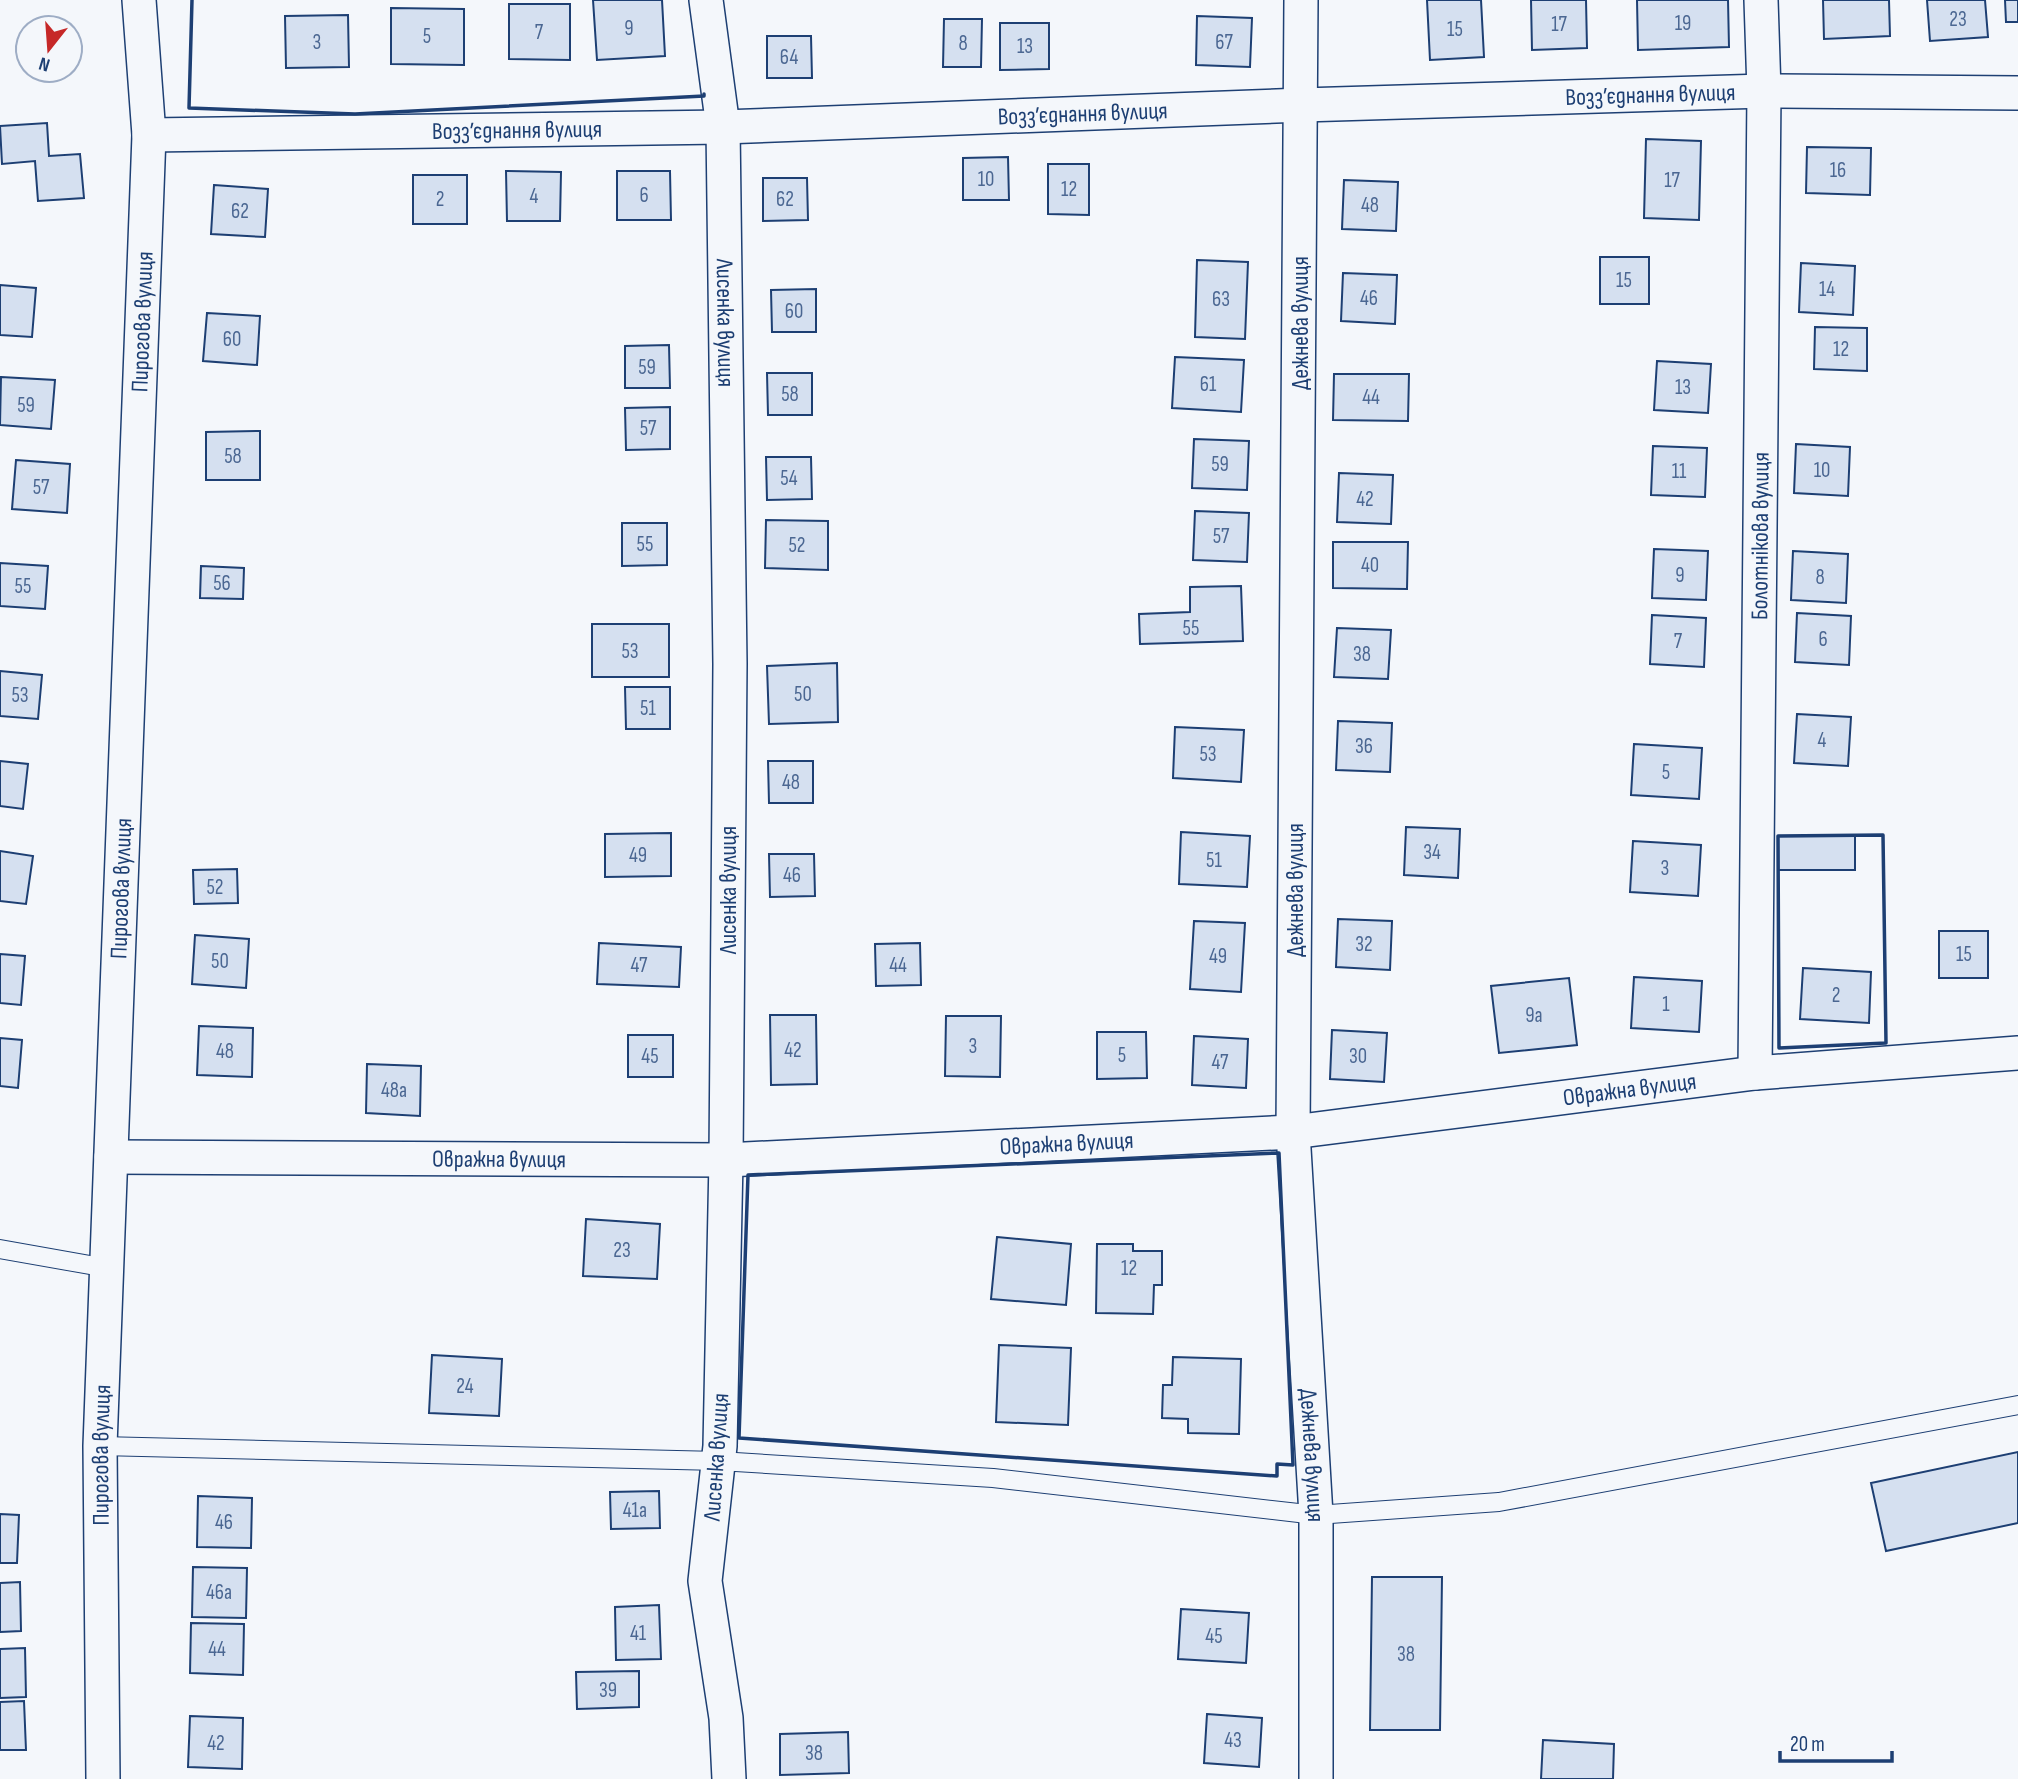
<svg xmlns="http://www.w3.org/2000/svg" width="2018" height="1779" font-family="'Sofia Sans Condensed',sans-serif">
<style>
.building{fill:#d5e0f0;stroke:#1d3f73;stroke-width:2}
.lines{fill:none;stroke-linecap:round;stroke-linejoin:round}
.lane-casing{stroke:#1d3f73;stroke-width:20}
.street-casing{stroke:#1d3f73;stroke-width:36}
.lane{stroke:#f4f7fb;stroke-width:18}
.street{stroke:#f4f7fb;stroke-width:33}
.wall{stroke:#1d3f73;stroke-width:3.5}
.labels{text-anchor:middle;stroke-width:5;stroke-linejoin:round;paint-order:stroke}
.number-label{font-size:21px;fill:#4b6792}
.street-label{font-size:24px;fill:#1d3f73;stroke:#f4f7fb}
</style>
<rect width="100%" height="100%" fill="#f4f7fb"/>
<path class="building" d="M593 0H662L665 56 597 60Z
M1427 0H1481L1484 57 1430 60Z
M1531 0H1586L1587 48 1532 50Z
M1637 0H1728L1729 47 1638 50Z
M1823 0H1889L1890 36 1824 39Z
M1927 0H1985L1988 37 1930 41Z
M2005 0H2018V22H2006Z
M509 4H570V60L509 59Z
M391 8 464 9V65L391 64Z
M348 15 349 67 286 68 285 16Z
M1197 16 1252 18 1250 67 1196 65Z
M944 19H982L981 67H943Z
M1000 23H1049V69L1000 70Z
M767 36H811L812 78H767Z
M47 123 49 156 80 154 84 198 38 201 35 161 2 164 0 126Z
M1646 139 1701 141 1699 220 1644 218Z
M1807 147 1871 148 1870 195 1806 193Z
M1008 157 1009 200H963V158Z
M1048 164H1089V215L1048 214Z
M506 171 561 172 560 221H507Z
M617 171H670L671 220H617Z
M413 175H467V224H413Z
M763 178H807L808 220 763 221Z
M1344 180 1398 182 1396 231 1342 229Z
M214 185 268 189 265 237 211 234Z
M1600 257H1649V304H1600Z
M1197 260 1248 262 1245 339 1195 337Z
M1801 263 1855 266 1853 315 1799 312Z
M1343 273 1397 275 1395 324 1341 321Z
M0 285 36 288 32 337 0 335Z
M816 289V332H772L771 290Z
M207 313 260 316 257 365 203 361Z
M1815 327 1867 328V371L1814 369Z
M669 345 670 388H625V346Z
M1175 357 1244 360 1241 412 1172 408Z
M1657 361 1711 364 1708 413 1654 410Z
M767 373H812V415H768Z
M1334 374H1409L1408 421 1333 420Z
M1 377 55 380 51 429 0 425Z
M670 407V449L626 450 625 408Z
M260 431V480H206V432Z
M1194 439 1249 441 1247 490 1192 488Z
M1796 444 1850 447 1848 496 1794 493Z
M1653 446 1707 448 1705 497 1651 495Z
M766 457H811L812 499 767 500Z
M16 460 70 464 67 513 12 509Z
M1339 473 1393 475 1391 524 1337 522Z
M1195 511 1249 513 1247 562 1193 560Z
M766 520 828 521V570L765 568Z
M622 523H667V565L622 566Z
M1333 542H1408L1407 589 1333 588Z
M1654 549 1708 551 1706 600 1652 598Z
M1793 551 1848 554 1846 603 1791 600Z
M0 563 48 566 45 609 0 606Z
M201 566 244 568 243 599 200 598Z
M1241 586 1243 641 1140 644 1139 614 1190 612V587Z
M1797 613 1851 616 1849 665 1795 662Z
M1652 615 1706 618 1704 667 1650 664Z
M592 624H669V677H592Z
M1337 628 1391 630 1388 679 1334 677Z
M837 663 838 722 769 724 767 666Z
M0 671 42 675 38 719 0 716Z
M625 687H670V729H626Z
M1797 714 1851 717 1848 766 1794 763Z
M1338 721 1392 723 1390 772 1336 770Z
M1175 727 1244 730 1241 782 1173 778Z
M1634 744 1702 748 1699 799 1631 795Z
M0 761 28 764 23 809 0 806Z
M768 761H813V803H769Z
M1406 827 1460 829 1458 878 1404 875Z
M1181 832 1250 836 1247 887 1179 884Z
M671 833V876L605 877V834Z
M1778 836H1855V870H1778Z
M1633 841 1701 845 1698 896 1630 892Z
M0 851 33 856 26 904 0 901Z
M769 854H814L815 896 770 897Z
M237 869 238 903 194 904 193 870Z
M1338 919 1392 921 1390 970 1336 967Z
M1194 921 1245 923 1241 992 1190 989Z
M1939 931H1988V978H1939Z
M195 935 249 939 246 988 192 984Z
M599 943 681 947 679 987 597 984Z
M920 943 921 985 876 986 875 944Z
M0 954 25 956 21 1005 0 1003Z
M1803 968 1871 972 1869 1023 1800 1019Z
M1634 977 1702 981 1699 1032 1631 1028Z
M1569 978 1577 1045 1499 1053 1491 986Z
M770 1015H816L817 1084 771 1085Z
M946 1016H1001L1000 1077 945 1076Z
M199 1026 253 1028 252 1077 197 1075Z
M1332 1030 1387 1033 1384 1082 1330 1079Z
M1097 1032H1146L1147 1078 1097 1079Z
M628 1035H673V1077H628Z
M1194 1036 1248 1039 1246 1088 1192 1085Z
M0 1038 22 1040 18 1088 0 1086Z
M367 1064 421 1066 420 1116 366 1113Z
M586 1219 660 1224 657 1279 583 1276Z
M997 1237 1071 1244 1066 1305 991 1299Z
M1097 1244H1133V1251H1162V1285H1154L1153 1314 1096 1313Z
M999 1345 1071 1348 1068 1425 996 1422Z
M432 1355 502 1359 499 1416 429 1413Z
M1173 1357 1241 1359 1239 1434 1188 1433V1419L1162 1418 1163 1385H1172Z
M2018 1452V1523L1886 1551 1871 1483Z
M659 1491 660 1528 611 1529 610 1492Z
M198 1496 252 1498 251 1548 197 1547Z
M0 1514 19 1515 17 1563H0Z
M193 1567 247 1568 246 1618 192 1617Z
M1372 1577H1442L1440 1730H1370Z
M20 1582 21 1631 0 1632V1583Z
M659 1605 661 1659 616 1660 615 1607Z
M1181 1609 1249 1613 1246 1663 1178 1659Z
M191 1623 244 1624 243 1675 190 1673Z
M25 1648 26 1697 0 1698V1649Z
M639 1671V1707L577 1709 576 1672Z
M24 1701 26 1750H0V1702Z
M1207 1714 1262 1718 1259 1767 1204 1763Z
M190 1716 243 1718 242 1769 188 1767Z
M848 1732 849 1773 780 1775V1734Z
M1543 1740 1614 1744 1613 1779H1541Z"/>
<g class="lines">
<defs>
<path id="lane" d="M0 1249 107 1268
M100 1446 719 1461 993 1478 1316 1515 1499 1502 2018 1405"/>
<g id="street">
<path id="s1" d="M706 0 723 127 730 664 726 1160 720 1446 705 1581 726 1718 729 1779"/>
<path id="s2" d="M1301 0 1293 1132 1316 1515V1779"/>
<path id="s3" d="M149 135 723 127 1302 105 1764 91 2018 93"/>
<path id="s4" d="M1755 1073 1764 91 1761 0"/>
<path id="s5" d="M111 1157 726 1160 1293 1132 1755 1073 2018 1053"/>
<path id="s6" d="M103 1779 100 1446 149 135 139 0"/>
</g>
</defs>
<use href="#lane" class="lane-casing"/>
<use href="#street" class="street-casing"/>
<use href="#lane" class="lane"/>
<use href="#street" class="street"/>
<path class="wall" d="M192 0 189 108 355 114 704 96V94
M1883 835 1886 1043 1779 1048 1778 836Z
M1279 1153 1293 1465 1277 1464V1476L739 1438 748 1175Z"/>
</g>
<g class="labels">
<g class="number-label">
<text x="1958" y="26">23</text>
<text x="1683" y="30">19</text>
<text x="1559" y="31">17</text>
<text x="629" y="35">9</text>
<text x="1455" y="36">15</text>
<text x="539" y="39">7</text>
<text x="427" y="43">5</text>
<text x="317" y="49">3</text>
<text x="1224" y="49">67</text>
<text x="963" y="50">8</text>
<text x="1025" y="53">13</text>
<text x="789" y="64">64</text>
<text x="1838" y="177">16</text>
<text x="986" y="186">10</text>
<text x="1672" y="187">17</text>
<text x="1069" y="196">12</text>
<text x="644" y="202">6</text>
<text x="534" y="203">4</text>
<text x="440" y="206">2</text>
<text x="785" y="206">62</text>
<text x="1370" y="212">48</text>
<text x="240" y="218">62</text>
<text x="1624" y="287">15</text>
<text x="1827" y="296">14</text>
<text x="1369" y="305">46</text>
<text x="1221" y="306">63</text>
<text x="794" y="318">60</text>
<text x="232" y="346">60</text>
<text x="1841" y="356">12</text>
<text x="647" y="374">59</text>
<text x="1208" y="391">61</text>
<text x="1683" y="394">13</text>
<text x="790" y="401">58</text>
<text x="1371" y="404">44</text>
<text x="26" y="412">59</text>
<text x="648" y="435">57</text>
<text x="233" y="463">58</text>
<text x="1220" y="471">59</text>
<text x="1822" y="477">10</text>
<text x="1679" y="478">11</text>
<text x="789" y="485">54</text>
<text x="41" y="494">57</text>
<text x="1365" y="506">42</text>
<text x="1221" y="543">57</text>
<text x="645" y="551">55</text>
<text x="797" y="552">52</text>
<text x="1370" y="572">40</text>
<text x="1680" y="582">9</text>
<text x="1820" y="584">8</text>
<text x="222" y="590">56</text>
<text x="23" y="593">55</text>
<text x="1191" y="635">55</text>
<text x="1823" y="646">6</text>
<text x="1678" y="648">7</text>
<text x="630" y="658">53</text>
<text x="1362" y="661">38</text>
<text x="803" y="701">50</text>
<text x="20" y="702">53</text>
<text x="648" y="715">51</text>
<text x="1822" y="747">4</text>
<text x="1364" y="753">36</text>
<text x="1208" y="761">53</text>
<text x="1666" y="779">5</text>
<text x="791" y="789">48</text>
<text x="1432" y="859">34</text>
<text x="638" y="862">49</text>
<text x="1214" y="867">51</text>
<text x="1665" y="875">3</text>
<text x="792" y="882">46</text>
<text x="215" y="894">52</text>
<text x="1364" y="951">32</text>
<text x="1964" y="961">15</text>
<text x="1218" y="963">49</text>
<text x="220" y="968">50</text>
<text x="639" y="972">47</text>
<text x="898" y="972">44</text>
<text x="1836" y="1002">2</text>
<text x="1666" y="1011">1</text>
<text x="1534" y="1022">9а</text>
<text x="973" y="1053">3</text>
<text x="793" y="1057">42</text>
<text x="225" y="1058">48</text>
<text x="1122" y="1062">5</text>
<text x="650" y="1063">45</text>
<text x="1358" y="1063">30</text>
<text x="1220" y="1069">47</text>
<text x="394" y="1097">48а</text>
<text x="622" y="1257">23</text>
<text x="1129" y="1275">12</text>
<text x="465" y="1393">24</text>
<text x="635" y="1517">41а</text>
<text x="224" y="1529">46</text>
<text x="219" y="1599">46а</text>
<text x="638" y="1640">41</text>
<text x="1214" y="1643">45</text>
<text x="217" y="1656">44</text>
<text x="1406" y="1661">38</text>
<text x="608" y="1697">39</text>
<text x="1233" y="1747">43</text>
<text x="216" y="1750">42</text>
<text x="814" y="1760">38</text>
</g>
<g class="street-label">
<text dy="8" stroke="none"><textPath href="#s3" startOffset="1502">Возз’єднання вулиця</textPath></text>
<text dy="8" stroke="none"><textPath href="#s3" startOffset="934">Возз’єднання вулиця</textPath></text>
<text dy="8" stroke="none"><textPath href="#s3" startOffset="368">Возз’єднання вулиця</textPath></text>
<text dy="8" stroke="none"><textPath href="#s6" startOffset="1458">Пирогова вулиця</textPath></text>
<text dy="8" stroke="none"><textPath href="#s1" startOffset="324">Лисенка вулиця</textPath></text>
<text transform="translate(1300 323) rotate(-90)" y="8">Дежнева вулиця</text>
<text dy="8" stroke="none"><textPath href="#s4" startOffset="537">Болотнікова вулиця</textPath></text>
<text dy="8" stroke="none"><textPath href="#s6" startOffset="891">Пирогова вулиця</textPath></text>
<text transform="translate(728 890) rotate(-90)" y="8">Лисенка вулиця</text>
<text transform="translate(1295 890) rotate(-90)" y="8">Дежнева вулиця</text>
<text dy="8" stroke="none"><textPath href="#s5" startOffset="1522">Овражна вулиця</textPath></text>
<text dy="8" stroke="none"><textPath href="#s5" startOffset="956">Овражна вулиця</textPath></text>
<text dy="8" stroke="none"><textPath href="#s5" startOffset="388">Овражна вулиця</textPath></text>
<text dy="8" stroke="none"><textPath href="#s6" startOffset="324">Пирогова вулиця</textPath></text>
<text dy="8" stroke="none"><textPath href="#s2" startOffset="1456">Дежнева вулиця</textPath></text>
<text transform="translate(716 1457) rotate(-86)" y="8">Лисенка вулиця</text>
</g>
</g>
<g transform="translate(49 49) rotate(197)"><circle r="33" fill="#f4f7fb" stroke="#9eadc5" stroke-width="2"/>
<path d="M0-5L12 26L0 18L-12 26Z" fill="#c62828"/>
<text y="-10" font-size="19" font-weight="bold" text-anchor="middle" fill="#1d3f73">N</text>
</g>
<path d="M1780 1751v10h112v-10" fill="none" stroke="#1d3f73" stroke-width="3.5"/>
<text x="1790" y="1751" font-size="21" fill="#1d3f73" stroke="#f4f7fb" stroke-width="5" paint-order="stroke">20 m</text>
</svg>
